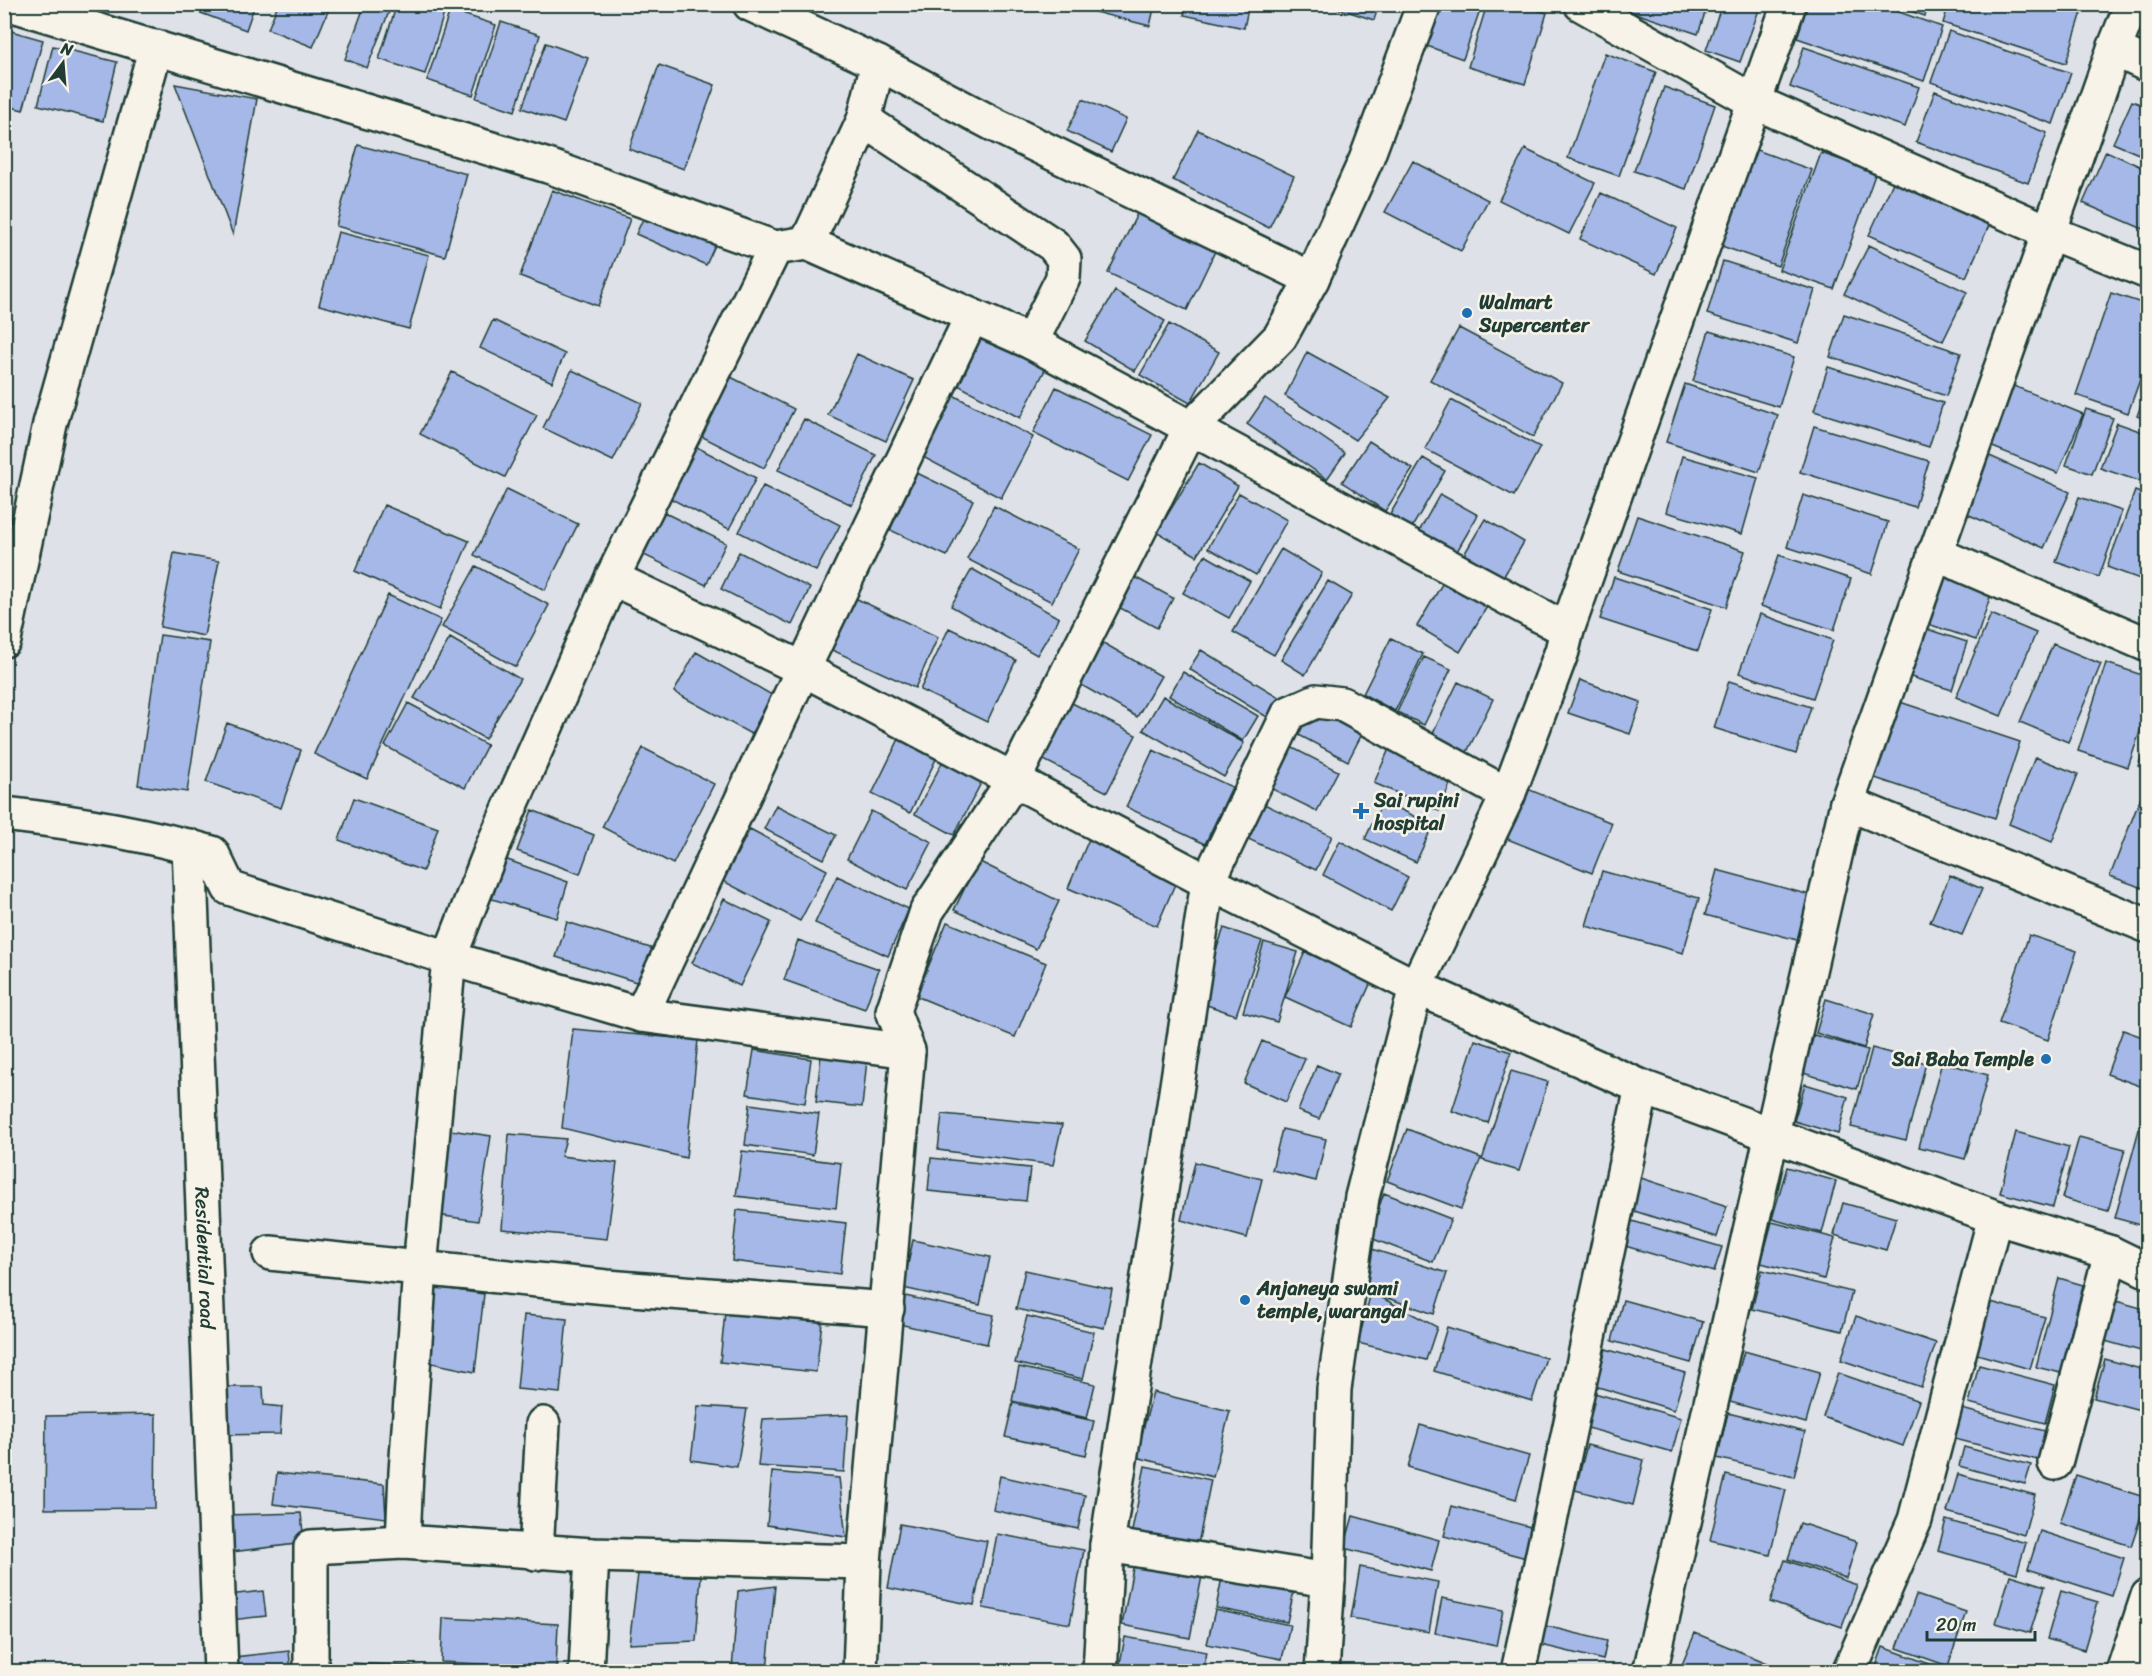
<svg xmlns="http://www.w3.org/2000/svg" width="2152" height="1676" font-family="Sriracha,sans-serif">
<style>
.building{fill:#a6b8e7;stroke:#1f3d34;stroke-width:1.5}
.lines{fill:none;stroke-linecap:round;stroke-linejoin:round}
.minor-casing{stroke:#1f3d34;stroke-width:38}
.minor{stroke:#f7f3e8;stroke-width:33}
.poi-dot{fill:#1f6fb2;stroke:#f7f3e8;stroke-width:2}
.labels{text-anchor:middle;stroke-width:5;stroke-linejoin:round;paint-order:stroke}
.poi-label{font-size:20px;font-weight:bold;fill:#1f3d34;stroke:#f7f3e8;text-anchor:start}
.street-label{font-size:20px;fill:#1f3d34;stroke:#f7f3e8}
</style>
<rect width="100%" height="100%" fill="#dfe1e8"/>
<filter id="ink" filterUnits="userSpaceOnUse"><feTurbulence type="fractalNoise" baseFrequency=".0167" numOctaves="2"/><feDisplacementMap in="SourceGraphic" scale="12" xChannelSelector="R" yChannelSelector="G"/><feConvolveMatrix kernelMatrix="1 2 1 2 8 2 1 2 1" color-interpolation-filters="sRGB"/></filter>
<g filter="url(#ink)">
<path class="building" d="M186 4H255L246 30 185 7Z
M278 4H331L313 47 268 29Z
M365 4H392L367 68 345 59Z
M397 4H447L425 74 379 59Z
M1084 4H1155L1150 26 1083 9Z
M1186 4H1249L1244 28 1184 15Z
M1325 4H1379L1374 20Z
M1429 4H1482L1463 59 1416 42Z
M1487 4H1518L1547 13 1525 84 1468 67Z
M1628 4H1708L1698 34 1626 10Z
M1722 4H1745L1759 10 1740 62 1706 50Z
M1808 4H1876L1942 27 1924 81 1797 38Z
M1889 4H1929L1925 16Z
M1949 4H2071L2083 9 2066 63 1943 23Z
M450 10 496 25 473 95 427 80Z
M501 22 540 35 515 111 476 98Z
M4 29 43 40 23 110 4 105Z
M1949 31 2071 73 2053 124 1931 82Z
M546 43 588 58 564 123 522 108Z
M53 46 117 62 103 121 38 105Z
M1804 47 1919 87 1905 127 1790 87Z
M1605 53 1656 72 1619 176 1568 158Z
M659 65 715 85 684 169 629 149Z
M175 84 257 99 233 235Z
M1664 87 1715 105 1686 189 1634 171Z
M1935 91 2047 133 2028 183 1916 142Z
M1083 99 1126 119 1111 152 1067 131Z
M2132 101 2148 107V158L2113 143Z
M1198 130 1294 176 1269 228 1173 180Z
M358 145 467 174 445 256 336 226Z
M1751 148 1812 170 1778 266 1716 244Z
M1525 149 1595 183 1569 234 1499 200Z
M2106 151 2148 170V218L2143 229 2083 203Z
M1821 153 1876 172 1834 289 1779 270Z
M1413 161 1488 200 1461 251 1385 212Z
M1895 178 1991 221 1966 277 1869 235Z
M552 190 630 219 598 306 520 276Z
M1601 193 1677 228 1656 274 1580 239Z
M648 208 718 239 706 265 636 234Z
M1138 212 1216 249 1187 310 1108 273Z
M338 232 429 255 409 329 319 305Z
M1869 245 1967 292 1943 341 1844 294Z
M1723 261 1815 290 1798 343 1707 314Z
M1115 291 1165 321 1135 371 1085 341Z
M2111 293 2148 305V357L2128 413 2076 395Z
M1844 314 1961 353 1946 396 1830 357Z
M493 320 565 354 552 382 480 348Z
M1169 324 1219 352 1190 403 1140 375Z
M1459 328 1562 383 1533 437 1430 380Z
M1709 331 1794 357 1779 407 1693 381Z
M979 334 1046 368 1020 418 954 383Z
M1307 352 1390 398 1355 440 1285 396Z
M857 354 914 380 886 441 828 415Z
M1828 367 1943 403 1929 447 1814 411Z
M572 370 642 403 613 461 543 428Z
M452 372 537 415 505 477 420 434Z
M723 373 794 409 764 468 693 432Z
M1685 384 1778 415 1759 472 1666 442Z
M2009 384 2083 414 2058 473 1985 444Z
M2148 386V420L2137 416Z
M1056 387 1152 435 1128 481 1033 433Z
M953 395 1033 437 1001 498 921 456Z
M1265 398 1345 453 1327 479 1247 424Z
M1451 400 1540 447 1514 496 1425 449Z
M2086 409 2113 418 2092 474 2066 465Z
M804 419 876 455 852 505 778 470Z
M2117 423 2148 434V484L2100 468Z
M1814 426 1929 461 1915 507 1800 472Z
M1369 441 1413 469 1385 511 1342 482Z
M689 443 756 478 729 529 662 494Z
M1983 453 2070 492 2044 548 1958 510Z
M1682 456 1758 478 1742 534 1666 512Z
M1423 458 1445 471 1411 529 1389 516Z
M1199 463 1238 486 1197 556 1157 532Z
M917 473 973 500 947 556 890 530Z
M763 486 840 525 816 571 739 532Z
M507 489 578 524 545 590 474 555Z
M2135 491 2148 496V582L2107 567Z
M1239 493 1287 520 1256 575 1208 548Z
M1440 494 1478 515 1453 558 1416 537Z
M1803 495 1888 522 1872 574 1787 547Z
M2079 497 2122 511 2099 577 2056 562Z
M384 505 469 541 440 609 355 571Z
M994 506 1079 549 1052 602 967 559Z
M663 512 726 543 706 585 642 554Z
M1637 516 1745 551 1726 607 1618 571Z
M1485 519 1524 542 1498 586 1459 563Z
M1281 549 1322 573 1274 655 1233 632Z
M739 552 810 588 792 625 721 589Z
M174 553 219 561 204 636 160 627Z
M1205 555 1250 581 1229 618 1183 593Z
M1779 555 1851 579 1834 630 1761 606Z
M476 566 549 605 516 667 442 627Z
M972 569 1059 618 1037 655 951 606Z
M1942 571 1993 588 1976 640 1925 623Z
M1129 574 1173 598 1157 628 1113 604Z
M1448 574 1491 600 1460 652 1417 626Z
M1614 577 1712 609 1698 651 1600 619Z
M1328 581 1352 595 1305 675 1281 660Z
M388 595 441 620 367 779 314 754Z
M855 598 938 637 915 688 832 650Z
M1760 614 1833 640 1813 698 1739 673Z
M1991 614 2036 633 2001 716 1956 697Z
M1911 624 1967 642 1952 690 1895 672Z
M949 628 1016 660 987 722 920 690Z
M160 635 210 642 187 792 138 785Z
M1093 637 1161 676 1137 717 1069 678Z
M450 638 520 679 485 739 414 698Z
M1391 638 1423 654 1395 711 1363 694Z
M2053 644 2101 664 2068 742 2020 722Z
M1201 650 1287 702 1275 722 1189 669Z
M696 652 772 695 751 734 674 692Z
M1424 657 1451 669 1424 725 1397 712Z
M2106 663 2148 677V708L2128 767 2078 751Z
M1183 672 1258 716 1243 741 1169 696Z
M1580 680 1641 702 1630 734 1568 713Z
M1729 681 1811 707 1796 754 1714 728Z
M1458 682 1493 699 1467 752 1432 735Z
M1058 696 1136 735 1107 792 1030 753Z
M1163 696 1244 743 1224 777 1143 730Z
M1894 700 2020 742 1995 818 1869 776Z
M408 703 487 745 465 788 385 746Z
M1311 705 1363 732 1348 761 1295 733Z
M227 723 301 750 281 808 206 782Z
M899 739 937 757 910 813 872 794Z
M2148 741V770L2138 766Z
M1281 742 1338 771 1317 811 1260 783Z
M643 748 714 784 673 864 602 827Z
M1389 749 1453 777 1439 811 1374 783Z
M1153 750 1232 787 1205 844 1126 807Z
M2035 757 2078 774 2052 842 2009 824Z
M943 761 982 781 954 835 915 814Z
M1515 784 1612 823 1592 873 1495 834Z
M2142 794 2148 796V890L2110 876Z
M354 798 438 828 423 871 339 840Z
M1383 801 1433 825 1416 862 1365 839Z
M1262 803 1332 836 1316 870 1246 838Z
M776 805 836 835 824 859 764 829Z
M532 810 594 835 580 874 517 851Z
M871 811 932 842 907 890 847 859Z
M750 829 827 870 800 921 723 881Z
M1089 839 1178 877 1157 926 1068 888Z
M1340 841 1408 877 1391 911 1323 875Z
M505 859 568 882 557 918 492 899Z
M978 861 1059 901 1036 949 954 910Z
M1717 870 1810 895 1797 940 1705 915Z
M1602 871 1699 898 1683 953 1586 926Z
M1950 875 1982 889 1962 935 1930 922Z
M837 876 909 909 888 956 815 923Z
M724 899 771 922 740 986 692 963Z
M567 922 657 950 646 985 556 957Z
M947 922 1046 963 1015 1037 916 996Z
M1224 928 1262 941 1236 1015 1198 1002Z
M2029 935 2077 951 2048 1040 1999 1023Z
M798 940 879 969 865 1009 784 980Z
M1264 942 1298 952 1277 1022 1243 1012Z
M1305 952 1371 982 1351 1027 1285 997Z
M1826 999 1874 1014 1864 1048 1816 1033Z
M4 1012 9 1071H4Z
M573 1029 698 1040 686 1158 562 1128Z
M2123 1030 2148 1039V1089L2107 1074Z
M1814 1035 1868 1050 1857 1089 1803 1073Z
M1475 1040 1511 1052 1488 1123 1452 1111Z
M1262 1041 1305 1059 1286 1102 1244 1083Z
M1872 1048 1926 1063 1906 1140 1851 1127Z
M754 1050 811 1059 805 1103 747 1094Z
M821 1055 867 1060 862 1107 816 1102Z
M1942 1062 1988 1075 1965 1159 1919 1147Z
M1317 1065 1338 1074 1319 1119 1298 1111Z
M1511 1071 1548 1082 1519 1171 1482 1160Z
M1805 1084 1848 1097 1838 1134 1794 1121Z
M750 1104 819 1114 813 1155 745 1145Z
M942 1114 1062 1125 1053 1165 938 1150Z
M2141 1122 2148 1124V1227L2115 1218Z
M1282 1129 1326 1139 1316 1181 1272 1170Z
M1407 1129 1481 1158 1461 1209 1387 1181Z
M450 1130 491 1136 478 1221 437 1215Z
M2016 1132 2069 1147 2053 1207 2000 1193Z
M509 1134 566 1139 561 1156 617 1163 607 1239 502 1229Z
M2079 1137 2125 1149 2108 1211 2062 1198Z
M742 1151 841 1163 836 1208 736 1196Z
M931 1158 1030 1168 1026 1201 928 1191Z
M1195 1162 1262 1179 1247 1238 1181 1220Z
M1787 1167 1836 1181 1822 1233 1772 1219Z
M1641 1178 1727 1206 1717 1237 1631 1210Z
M1384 1193 1451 1219 1433 1262 1368 1237Z
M1843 1203 1896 1218 1886 1250 1834 1235Z
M737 1210 846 1223 840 1274 732 1261Z
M1632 1221 1722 1247 1714 1272 1625 1246Z
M1772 1222 1835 1238 1824 1279 1761 1263Z
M913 1240 990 1257 980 1305 903 1288Z
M1372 1249 1447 1273 1434 1314 1358 1288Z
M1025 1270 1112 1289 1104 1328 1016 1309Z
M1762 1270 1852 1292 1842 1331 1752 1309Z
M2059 1278 2083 1285 2061 1373 2036 1367Z
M435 1287 484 1294 475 1372 427 1362Z
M1371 1292 1437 1327 1426 1360 1358 1343Z
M905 1296 994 1315 987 1344 899 1324Z
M1623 1300 1703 1322 1691 1363 1612 1341Z
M2116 1301 2148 1310V1353L2105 1341Z
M1991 1302 2045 1317 2030 1369 1977 1354Z
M725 1312 822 1322 816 1372 720 1362Z
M524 1315 567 1319 560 1393 517 1389Z
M1027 1316 1094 1332 1083 1379 1015 1363Z
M1856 1316 1936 1343 1921 1387 1841 1360Z
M1447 1327 1546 1358 1532 1401 1434 1371Z
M1606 1349 1685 1373 1674 1410 1595 1386Z
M1744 1351 1820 1372 1806 1423 1730 1402Z
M2105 1359 2148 1371V1412L2094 1398Z
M1979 1365 2055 1385 2045 1423 1969 1403Z
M1019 1367 1095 1384 1087 1418 1012 1401Z
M1838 1373 1919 1401 1903 1446 1823 1417Z
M220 1387H263L264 1405 282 1407 280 1434 220 1435Z
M1153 1392 1230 1411 1213 1477 1136 1457Z
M1591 1392 1681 1418 1672 1452 1581 1426Z
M1013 1403 1094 1421 1086 1455 1005 1437Z
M698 1406 747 1409 737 1467 691 1460Z
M1962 1409 2045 1431 2038 1460 1955 1439Z
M1728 1413 1805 1432 1794 1477 1717 1458Z
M156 1414 155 1508 45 1509 46 1416Z
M848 1415 844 1472 758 1466 763 1419Z
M1420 1425 1529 1456 1516 1499 1408 1467Z
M1587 1445 1644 1460 1633 1505 1575 1490Z
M1964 1447 2031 1465 2025 1484 1959 1466Z
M1145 1466 1211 1480 1197 1549 1131 1536Z
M772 1472 839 1478 846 1537 767 1525Z
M277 1473 384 1484 386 1518 273 1504Z
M1958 1474 2035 1495 2024 1535 1947 1512Z
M1726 1475 1786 1490 1770 1555 1710 1540Z
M2076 1475 2147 1498 2131 1546 2060 1523Z
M1000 1476 1085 1495 1078 1529 993 1510Z
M1452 1506 1538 1529 1530 1559 1444 1536Z
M301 1513 304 1543 224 1553 225 1515Z
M1353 1516 1439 1540 1431 1571 1344 1548Z
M1946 1520 2026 1543 2017 1573 1938 1551Z
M1800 1523 1857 1542 1846 1578 1788 1559Z
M900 1524 987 1541 974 1605 888 1588Z
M2040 1531 2124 1558 2112 1596 2028 1569Z
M997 1534 1084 1550 1070 1624 983 1608Z
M1785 1560 1857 1585 1842 1627 1770 1602Z
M1134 1563 1202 1576 1190 1638 1122 1625Z
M1360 1567 1438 1582 1429 1632 1351 1618Z
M1223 1572 1295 1587 1287 1622 1216 1608Z
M638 1574 701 1576 696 1641 629 1644Z
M2010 1575 2045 1586 2030 1633 1996 1623Z
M775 1586 767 1670H732L738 1591Z
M263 1591 266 1616 223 1621 220 1596Z
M2061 1591 2098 1602 2084 1650 2047 1639Z
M1916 1595 1966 1612 1948 1666 1897 1648Z
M1442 1598 1503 1610 1496 1646 1435 1633Z
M1215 1610 1290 1625 1282 1659 1207 1644Z
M443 1618 558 1624 556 1668 441 1662Z
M1538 1624 1607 1641 1603 1660 1533 1643Z
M1695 1633 1777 1667 1775 1672H1679Z
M1125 1637 1207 1652 1203 1672H1129L1119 1669Z
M1883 1647 1938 1667 1937 1672H1874Z
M289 1651 291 1672H236L234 1657Z
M352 1663 424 1667V1672H351Z
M599 1665 641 1672H598Z
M446 1666 543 1672H446Z"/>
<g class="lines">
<defs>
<g id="minor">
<path d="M10 4 548 166 775 248 807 243 1031 342 1567 630"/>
<path d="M750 4 878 63 997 126 1312 279"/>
<path d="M1581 4 1755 102 2049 232 2148 272"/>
<path d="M2114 49 2148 65"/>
<path d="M864 120 1053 245 1064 259 1063 278 1031 342"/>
<path d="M807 243 864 120 878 63"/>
<path d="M1934 553 2148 645"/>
<path d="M612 578 803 669 1208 882 1416 987 1642 1087 1995 1217 2111 1253 2148 1271"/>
<path d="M4 640 50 424 156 47"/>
<path d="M1847 803 2148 926"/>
<path d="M4 814C76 822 143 833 212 853L229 888 449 958 641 1015 908 1051"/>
<path id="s1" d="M189 846 221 1672"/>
<path d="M641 1015 803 669 972 316"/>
<path d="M270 1253 607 1287 887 1309"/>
<path d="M2055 1463 2111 1253"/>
<path d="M403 1542 406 1472 420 1268 449 958 492 848 612 578 775 248"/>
<path d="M1107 1545 1328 1580"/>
<path d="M536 1553 543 1424"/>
<path d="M311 1672V1547L403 1542 592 1555 864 1562"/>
<path d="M586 1672 592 1555"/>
<path d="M860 1672 864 1562 908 1051 893 1011 927 911 1013 781 1190 429 1280 337 1312 279 1366 160 1424 4"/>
<path d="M1100 1672 1107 1545 1208 882 1289 713 1316 701 1342 704 1508 795"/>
<path d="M1322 1672 1328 1580 1334 1389 1362 1197 1416 987 1508 795 1562 651 1567 630 1789 4"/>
<path d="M1518 1672 1642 1087"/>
<path d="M1650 1672 1847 803 2114 49 2132 4"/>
<path d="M1849 1672 1915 1520 1995 1217"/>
<path d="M2123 1672 2148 1596"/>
</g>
</defs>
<use href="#minor" class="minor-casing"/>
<use href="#minor" class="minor"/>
</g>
</g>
<g class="poi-dot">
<circle cx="1467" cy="313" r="6"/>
<path d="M1358 802h6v6h6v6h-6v6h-6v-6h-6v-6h6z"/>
<circle cx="2046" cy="1059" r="6"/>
<circle cx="1245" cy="1300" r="6"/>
</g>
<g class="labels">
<g class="poi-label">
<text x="1479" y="309">Walmart<tspan x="1479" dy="23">Supercenter</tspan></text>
<text x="1374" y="807">Sai rupini<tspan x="1374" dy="23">hospital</tspan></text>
<text x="2034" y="1066" text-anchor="end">Sai Baba Temple</text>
<text x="1257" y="1295">Anjaneya swami<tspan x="1257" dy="23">temple, warangal</tspan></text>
</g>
<g class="street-label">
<text dy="7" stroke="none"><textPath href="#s1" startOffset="412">Residential road</textPath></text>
</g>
</g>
<rect width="2152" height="1676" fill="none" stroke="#f7f3e8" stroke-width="24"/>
<rect x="12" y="12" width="2128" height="1652" fill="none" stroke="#1f3d34" stroke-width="2" filter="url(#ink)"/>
<g transform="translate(63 63) rotate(16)" stroke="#f7f3e8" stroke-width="4.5" paint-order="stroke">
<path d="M0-4.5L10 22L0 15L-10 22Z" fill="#1f3d34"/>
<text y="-9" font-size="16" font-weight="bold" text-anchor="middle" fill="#1f3d34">N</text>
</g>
<path d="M1927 1631v9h108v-9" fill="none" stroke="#1f3d34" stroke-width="3"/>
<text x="1936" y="1631" font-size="18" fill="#1f3d34" stroke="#f7f3e8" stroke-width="4.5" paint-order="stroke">20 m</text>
</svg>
